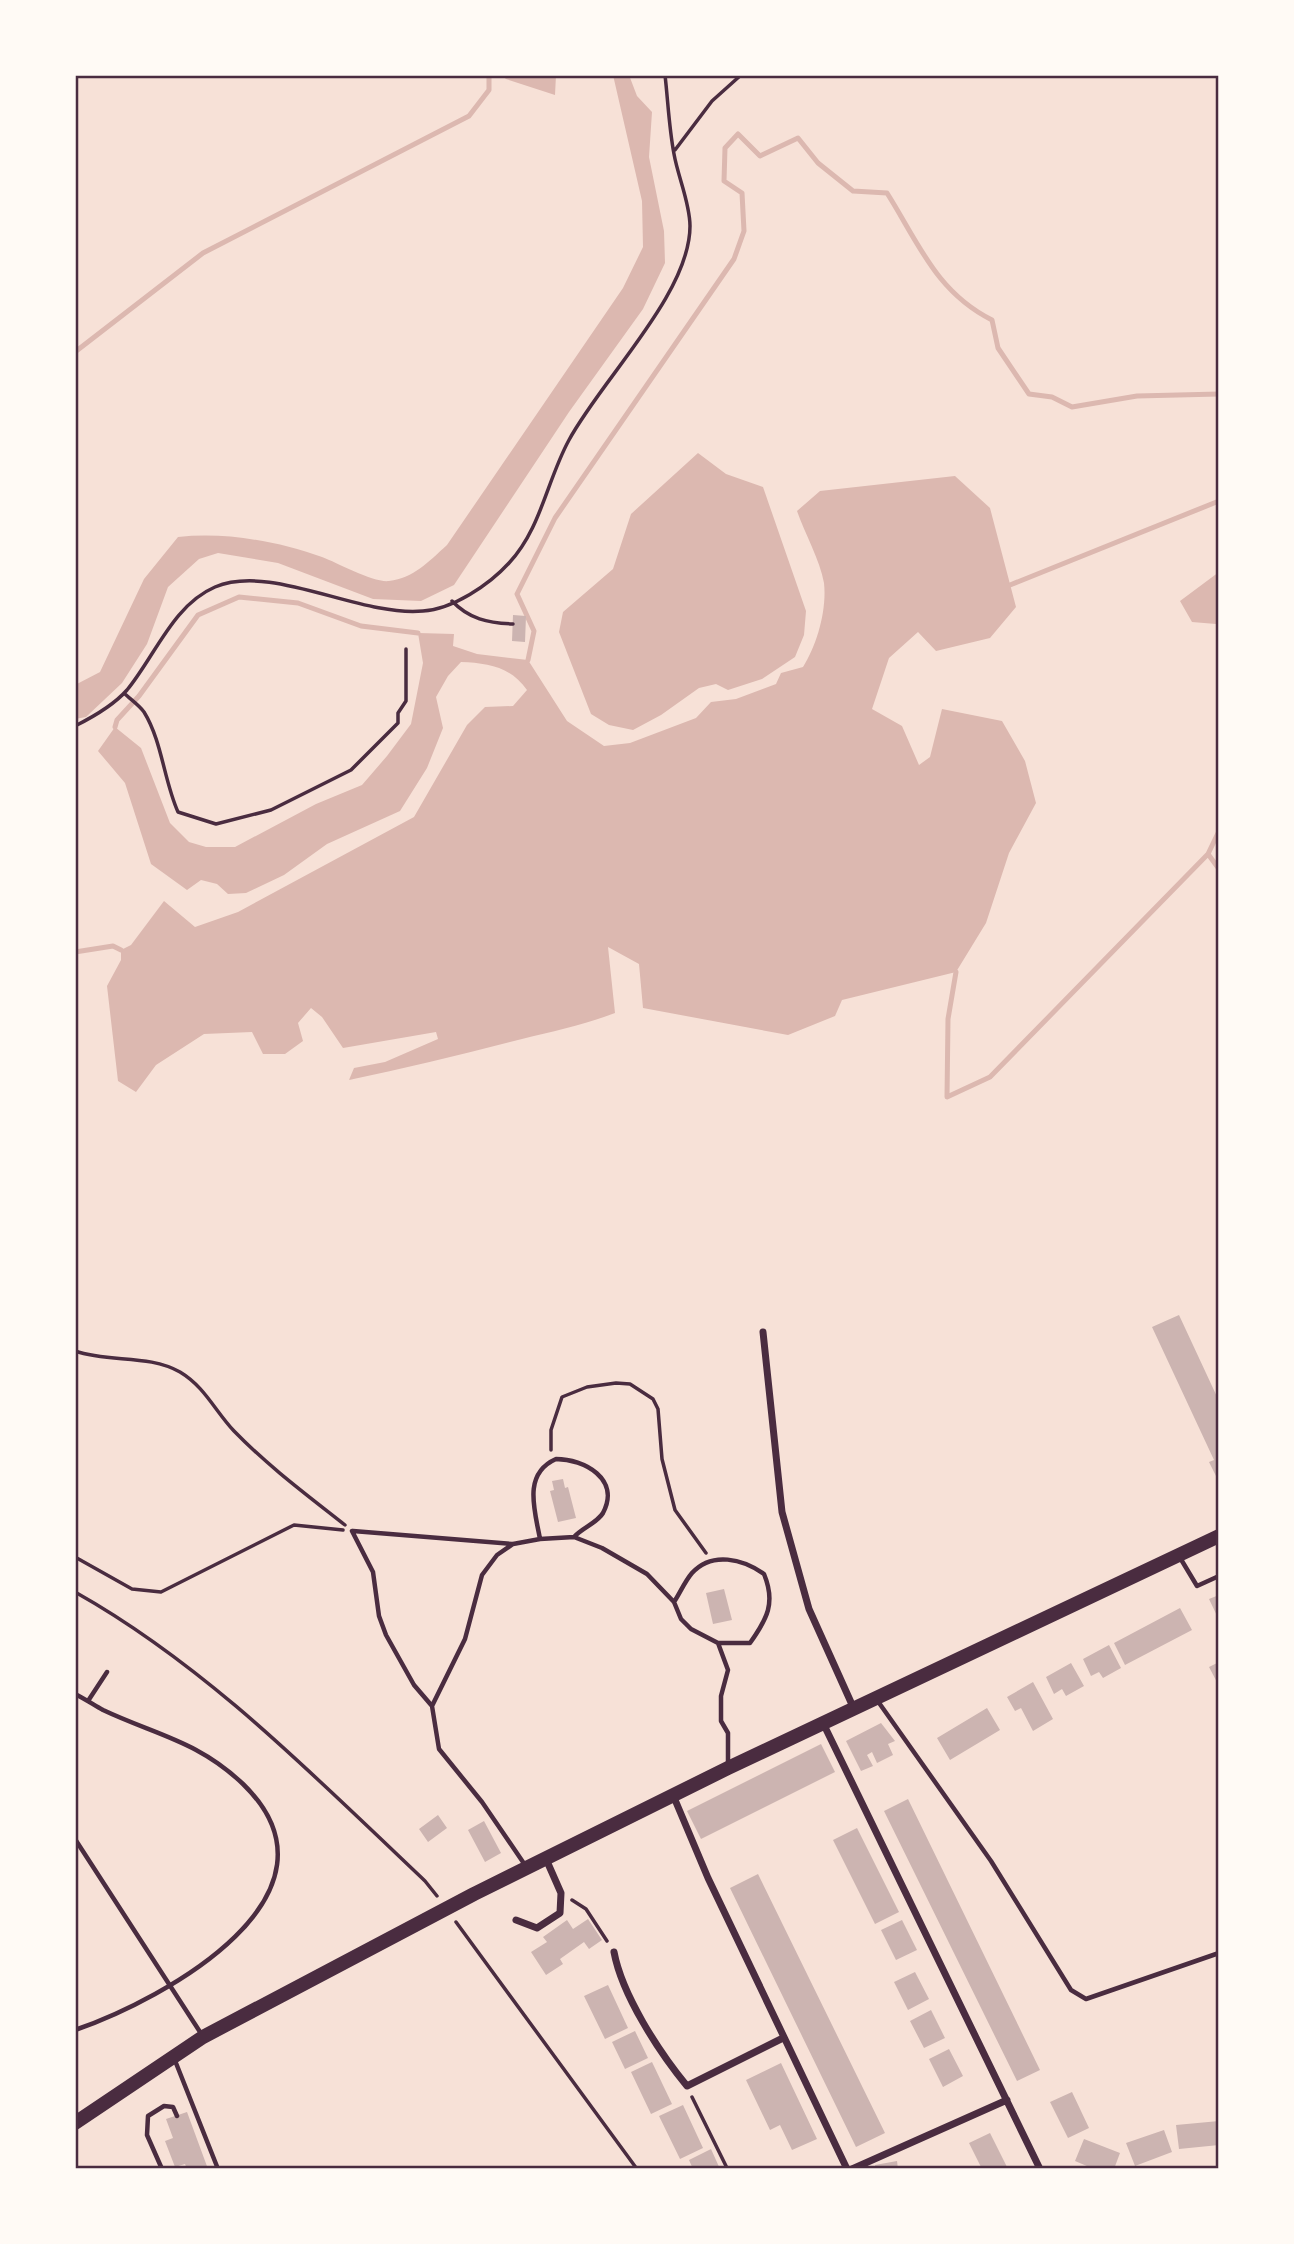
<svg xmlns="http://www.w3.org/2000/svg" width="1294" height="2244" font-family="'PT Sans',sans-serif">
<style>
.water{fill:#dcb8b0}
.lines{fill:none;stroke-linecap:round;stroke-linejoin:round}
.stream{stroke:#dcb8b0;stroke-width:5}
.building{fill:#ccb4b1}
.path{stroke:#4a2c40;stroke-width:3.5}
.service{stroke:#4a2c40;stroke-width:4.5}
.minor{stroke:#4a2c40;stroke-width:7}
.primary{stroke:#4a2c40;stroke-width:14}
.neatline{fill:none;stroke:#4a2c40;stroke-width:2.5}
</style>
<rect width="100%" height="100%" fill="#f7e1d7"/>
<path class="water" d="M501 75H556L555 95 506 79Z
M613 75H629L637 96 652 112 649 157 664 231 665 263 643 309 569 412 454 585 421 601 373 599 278 563 218 553 199 559 168 587 147 644 122 683 86 717 75 719V685L100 672 144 579 178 537C226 532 277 541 322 557 338 563 374 583 389 581 414 578 428 562 447 545L623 288 643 247 642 201Z
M698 453 726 474 763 487 806 611 804 635 795 657 762 679 728 690 716 684 699 688 661 715 633 730 609 725 591 714 559 632 563 612 613 569 631 514Z
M955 476 990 508 1016 607 990 638 936 651 918 632 889 658 872 709 902 726 919 765 930 757 942 709 1002 721 1025 761 1036 803 1009 853 986 923 956 972 842 1000 835 1016 788 1035 643 1008 639 964 608 947 615 1013C584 1025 554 1031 522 1039 464 1054 407 1068 349 1080L354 1068 385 1062 438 1039 436 1032 343 1048 322 1017 311 1008 298 1023 303 1041 285 1054H263L252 1032 204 1034 156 1065 136 1092 118 1081 107 986 121 960V950L131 945 164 901 195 927 238 912 414 817 467 725 485 707 513 706 527 690C511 667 488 663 461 662L448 676 436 697 443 728 427 768 400 811 327 844 284 875 246 893 228 894 217 884 201 880 187 890 151 864 125 783 98 751 115 727 141 748 170 823 189 842 206 847H235L316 804 362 785 387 756 411 724 423 663 418 633 454 634 453 646 477 654 528 660 567 721 604 746 630 743 696 718 711 702 736 699 776 684 781 673 803 667C817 645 827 610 824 583 820 560 805 534 797 511L820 491Z
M1219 572V619L1216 624 1192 622 1180 601Z"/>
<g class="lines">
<path class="stream" d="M75 352 203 253 469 116 489 90V75
M1010 585 1219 501
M528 660 534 631 517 594 555 518 734 259 744 231 742 193 724 181 725 148 738 134 760 156 798 138 818 163 853 191 887 193C918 242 936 292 992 320L998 348 1029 394 1052 397 1072 407 1137 396 1219 394
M115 727 117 720 139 696 198 615 239 597 298 603 361 626 418 633
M1208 854 1219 869
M75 952 113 946 121 950
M956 972 948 1019 947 1097 990 1077 1208 854 1219 831"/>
</g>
<path class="building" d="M513 615 526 616 525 642 512 641Z
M1179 1315 1219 1401V1482L1209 1462 1214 1460 1152 1327Z
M563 1479 565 1488 568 1487 576 1518 558 1522 550 1491 554 1490 552 1481Z
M724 1589 732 1620 713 1624 706 1593Z
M1219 1595V1620L1209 1599Z
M1180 1608 1192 1630 1125 1665 1114 1643Z
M1109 1645 1121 1668 1103 1678 1099 1672 1091 1676 1083 1659Z
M1219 1662V1686L1209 1667Z
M1071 1663 1084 1686 1066 1696 1062 1689 1054 1694 1046 1677Z
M1033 1682 1053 1719 1033 1731 1021 1708 1015 1711 1007 1697Z
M987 1708 1000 1730 950 1760 937 1738Z
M881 1723 895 1741 888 1744 893 1755 877 1763 872 1752 867 1755 873 1766 861 1771 846 1741Z
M821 1744 835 1772 701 1839 687 1811Z
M908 1799 1040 2070 1017 2081 884 1811Z
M438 1815 447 1828 428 1842 419 1829Z
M484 1821 501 1853 485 1862 468 1830Z
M857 1828 899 1912 875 1924 833 1840Z
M758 1874 885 2133 856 2147 730 1888Z
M588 1919 602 1940 589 1949 584 1942 560 1959 563 1964 546 1975 531 1952 547 1942 543 1937 567 1920 573 1929Z
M902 1920 917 1950 896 1960 881 1930Z
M915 1972 929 1999 908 2010 894 1982Z
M608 1985 628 2028 605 2039 584 1996Z
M931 2010 945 2038 924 2048 910 2021Z
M635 2031 648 2058 625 2069 612 2042Z
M949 2049 963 2076 943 2087 929 2059Z
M652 2062 672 2104 651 2114 631 2072Z
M781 2063 817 2139 792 2150 780 2125 770 2130 746 2080Z
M1072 2092 1089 2128 1068 2138 1050 2102Z
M683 2105 703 2148 680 2159 659 2116Z
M187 2112 208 2169H187L185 2164 175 2167 165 2141 173 2138 166 2119Z
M1219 2121V2145L1179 2149 1176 2125Z
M1164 2130 1172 2152 1135 2166 1126 2143Z
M990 2133 1008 2169H982L969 2143Z
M1084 2139 1120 2153 1114 2169H1094L1075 2161Z
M711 2149 720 2169H693L689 2160Z
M897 2161 898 2169H876L875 2165Z"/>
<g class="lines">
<path class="path" d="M675 150 712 101 741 75
M452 601C469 619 488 623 513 624
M124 693C130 699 139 705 144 712 162 741 164 781 178 812L216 824 271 810 351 770 398 723V713L406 701V649
M75 726C93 717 113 706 127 690 155 656 173 605 215 587 272 563 359 617 423 611 453 609 489 585 509 563 541 529 547 480 569 440 601 380 690 294 690 226 690 203 678 177 674 154 669 128 668 101 665 75
M75 1351C110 1363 148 1354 180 1372 205 1387 215 1411 234 1431 268 1466 307 1495 345 1525
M551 1450V1430L562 1397 587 1387 616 1383 630 1384 653 1399 658 1409 662 1459 675 1510 706 1553
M75 1557 132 1589 161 1592 294 1525 343 1530
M75 1592C207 1666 316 1778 425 1881L437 1896
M572 1900 586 1909 607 1941
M456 1922 637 2169
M692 2097 727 2168"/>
<path class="service" d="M352 1531 373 1572 379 1616 386 1635 414 1685 432 1706
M353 1531 512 1544
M540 1539C535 1511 522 1474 556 1459 584 1459 621 1479 603 1513 597 1523 582 1528 574 1537
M1179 1556 1197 1586 1219 1576
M674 1602C680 1593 685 1581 692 1573 712 1551 743 1559 764 1574 776 1603 767 1619 750 1643H718
M75 1694C85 1699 94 1705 103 1710 156 1735 198 1741 243 1784 356 1894 165 1999 75 2030
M877 1700 991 1861 1071 1990 1086 1999 1219 1953
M88 1701 107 1672
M75 1839 202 2035
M525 1865 482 1802 439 1749 432 1706 465 1639 482 1575 497 1555 513 1544 540 1539 574 1537 602 1548 647 1574 674 1602 681 1619 691 1629 718 1643 728 1670 721 1696V1721L728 1733V1763
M174 2058 218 2169
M162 2169 147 2135 148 2116 164 2106 173 2107 177 2116"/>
<path class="minor" d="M763 1332 782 1512 809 1609 854 1709
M823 1723 1040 2169
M673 1795 708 1878 847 2169
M516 1920 537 1928 560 1913 561 1893 546 1859
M614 1952C622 1995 659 2052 687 2086L783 2038
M852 2169 1007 2100"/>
<path class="primary" d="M75 2123 203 2037 474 1894 728 1768 1219 1536"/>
</g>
<rect width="1294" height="2244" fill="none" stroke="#fffaf5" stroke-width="154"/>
<rect x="77" y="77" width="1140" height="2090" class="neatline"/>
</svg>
